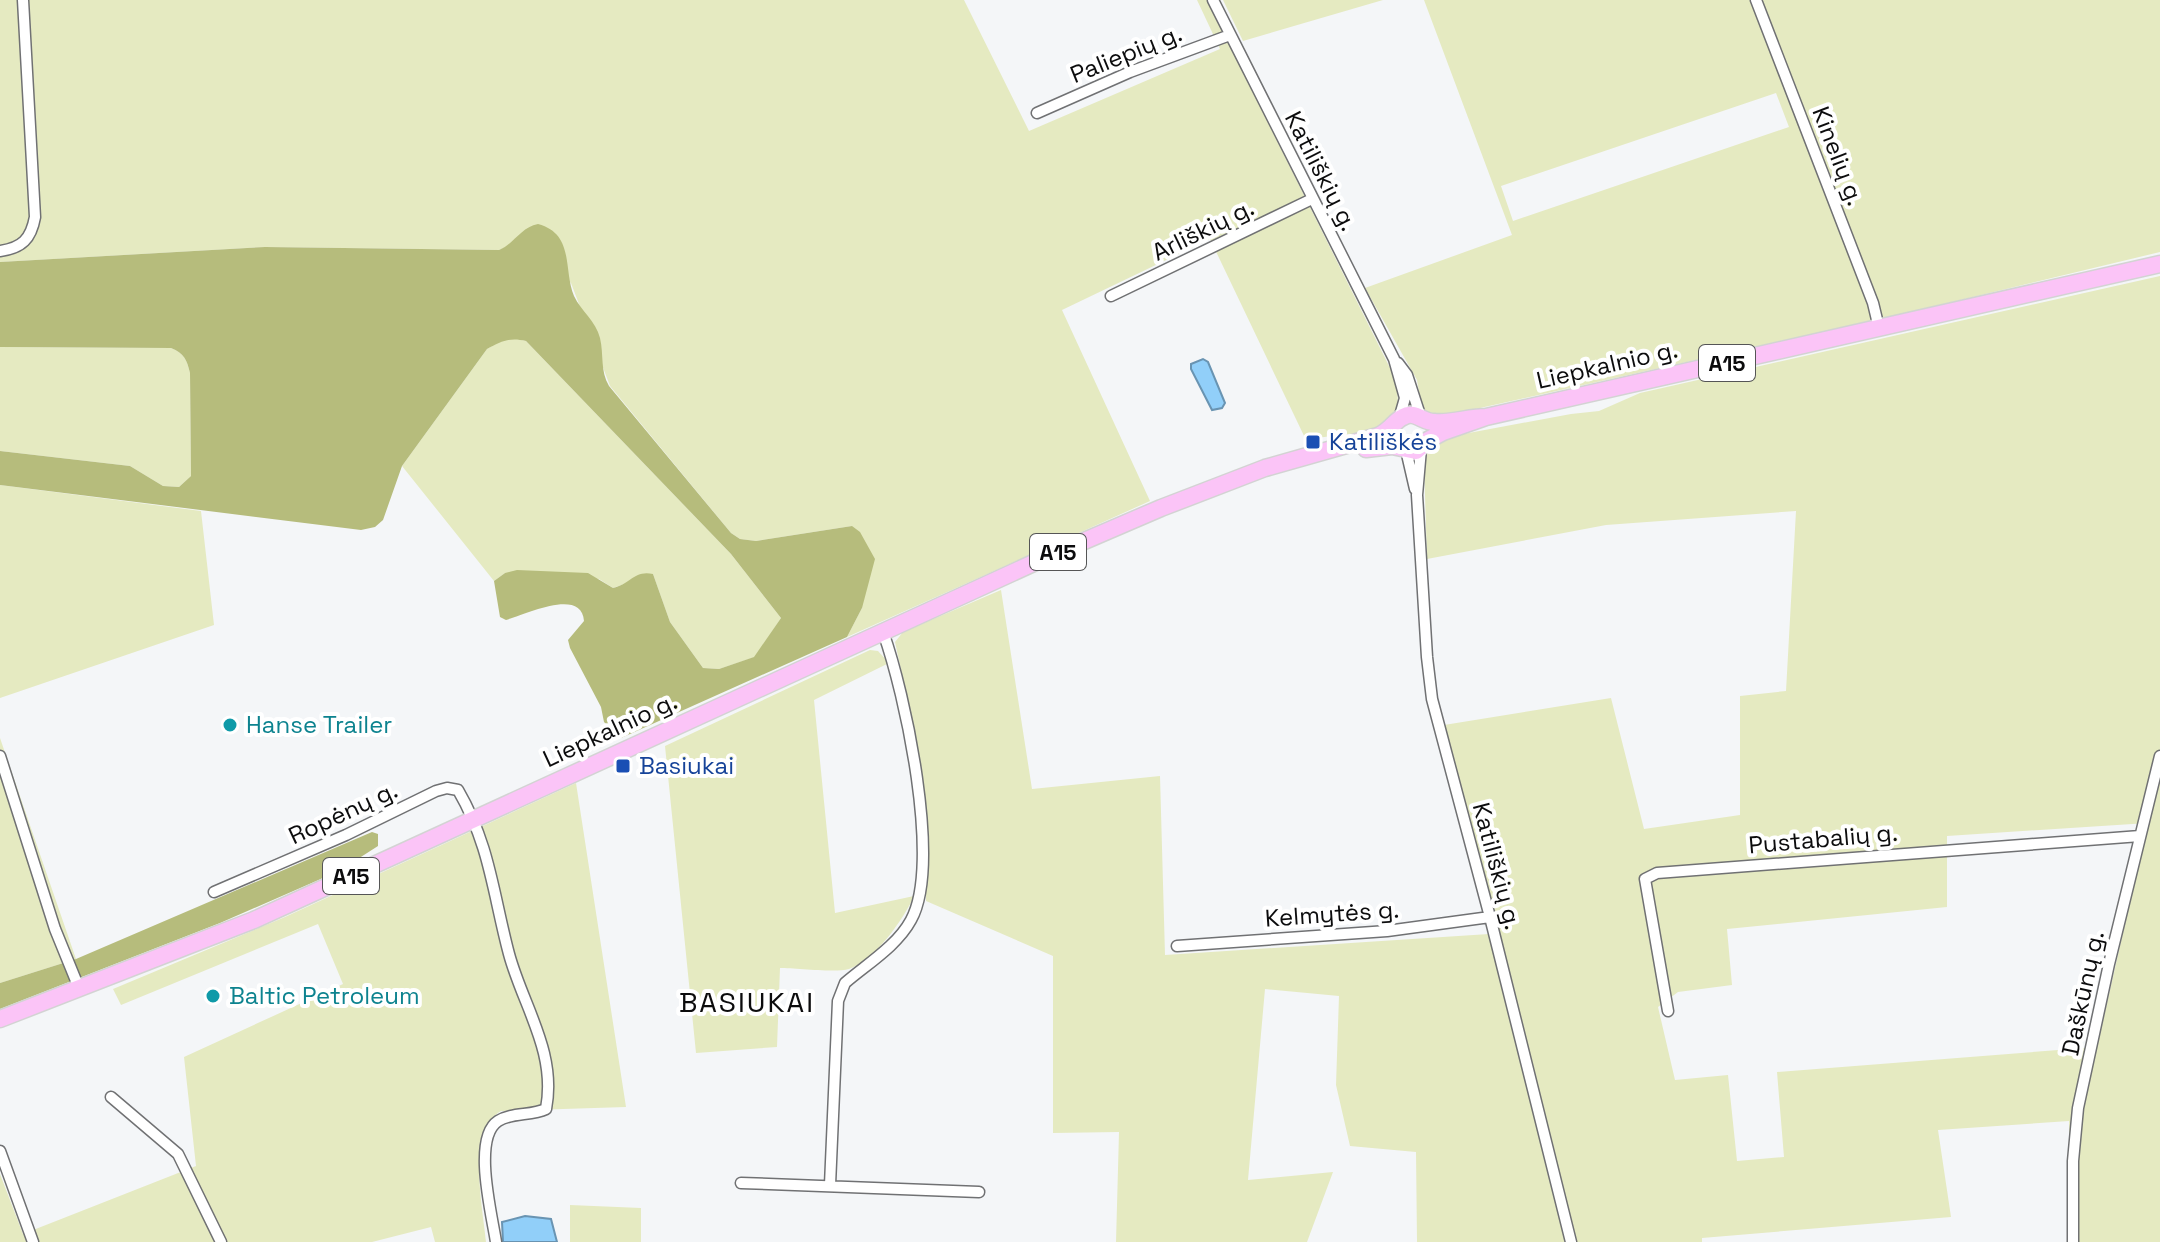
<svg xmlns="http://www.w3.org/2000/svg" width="2160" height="1242" font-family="'Space Grotesk',sans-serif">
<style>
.green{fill:#e5eac1;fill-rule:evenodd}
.forest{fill:#b6bc7c}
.water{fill:#91cff9;stroke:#6994b2;stroke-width:2}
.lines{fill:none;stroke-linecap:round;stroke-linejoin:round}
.minor-casing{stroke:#707173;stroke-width:13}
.trunk-casing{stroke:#d3d3d3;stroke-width:19}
.minor{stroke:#fff;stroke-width:10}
.trunk{stroke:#fbc4f7;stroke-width:16}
.transit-dot{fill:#1a4fb4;stroke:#fff;stroke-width:3}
.culture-dot{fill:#0f9aa8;stroke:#fff;stroke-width:3}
.labels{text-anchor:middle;stroke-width:8;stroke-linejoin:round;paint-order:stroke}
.shield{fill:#fff;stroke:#555556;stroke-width:2}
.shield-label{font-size:22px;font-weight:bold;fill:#0c0c0d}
.street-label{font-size:24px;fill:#0c0c0d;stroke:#fff}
.transit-label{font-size:24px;fill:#164399;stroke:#fff;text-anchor:start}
.culture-label{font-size:24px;fill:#0d838f;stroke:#fff;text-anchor:start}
.quarter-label{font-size:28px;letter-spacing:2px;fill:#0c0c0d;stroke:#fff}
</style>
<rect width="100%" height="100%" fill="#f4f6f8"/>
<path class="green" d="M0 0H964L1029 131 1220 49 1197 0H1207L1394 376C1414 445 1349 430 1306 440L1210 239 1062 310 1150 501 847 637 862 608 852 526 756 541 740 539 731 533 610 386 571 283 516 238 509 246 499 250 265 247 0 262Z
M1223 0H1383L1243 41Z
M1424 0H2160V252L1894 316 1462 412 1439 417 1428 414 1421 404 1417 380 1365 288 1512 235ZM1776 93 1789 127 1513 221 1501 186Z
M2160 276V1242H2070L2069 1121 1938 1130 1951 1217 1702 1238V1242H1577L1444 725 1611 698 1644 829 1740 815V696L1786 691 1796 511 1606 525 1427 559 1424 463 1428 450 1442 438 1571 414 1599 411 1640 393ZM2148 823 2097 1047 1777 1072 1784 1157 1737 1161 1728 1075 1675 1080 1658 1007 1678 992 1732 985 1727 929 1947 907V836Z
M514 338 526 341 731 554 781 618 755 657 719 669 703 668 670 622 653 574 613 588 599 579 505 573 494 581 402 466 487 349 502 340Z
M0 347 171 348C184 353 187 360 190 373L191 476 179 487 163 486 130 466 0 451Z
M0 485 201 511 214 625 0 698Z
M1001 590 1032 789 1160 776 1165 955 1489 934 1565 1242H1417L1416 1152 1350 1146 1336 1085 1339 996 1265 989 1248 1180 1333 1172 1307 1242H1116L1119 1132 1053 1133V956L926 901 925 811 910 711 895 642 903 632Z
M870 650 878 651 889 663 814 700 835 913 914 896C904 919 874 961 849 969 836 973 795 968 780 968L777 1047 696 1053 665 746Z
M0 738 76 959 0 983Z
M576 783 626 1107 501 1111C466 1131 483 1208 486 1242H435L431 1227 372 1242H0V1174L23 1234 196 1166 184 1057 343 984 318 924 121 1005 113 989 285 917Z
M570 1205 641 1208V1242H570Z"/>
<path class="forest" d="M538 224C575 234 563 270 574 296 581 311 596 321 600 338 604 355 600 371 609 386L731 533 740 539 756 541 852 526 860 532 875 559 862 608 847 637 621 738 604 722 601 707 570 648 568 640 584 621C582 587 526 614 506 620L500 617 494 581 505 573 517 570 588 573 613 588C631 584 634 570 653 574L670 622 703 668 719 669 754 657 781 618 731 554 526 341C510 337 501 341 487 349L402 466 383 520 375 527 361 530 0 485V451L130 466 163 486 179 487 191 476 190 373C187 360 184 353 171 348L0 347V262L265 247 499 250C514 244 521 227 538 224Z
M372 832 378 834V846L339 871 220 923 0 1009V983L76 959Z"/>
<path class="water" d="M1203 359 1208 362 1225 403 1222 408 1212 410 1191 369V364Z
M525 1216 551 1219 557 1242H503L502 1222Z"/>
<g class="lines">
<defs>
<path id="minor" d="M1213 0 1394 359 1405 398 1399 419
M1756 0 1873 303 1879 328
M1037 113 1130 72 1230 35
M0 251C22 248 31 239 35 217L23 0
M1111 296 1312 199
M1398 363 1407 375 1421 418
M1421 449 1417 495 1427 657 1432 699 1490 917 1571 1242
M1406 450 1415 489
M0 756 55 929 79 988
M214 892 346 835 436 791 447 788 458 790C490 845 493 894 509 954 523 1006 557 1052 546 1109 531 1116 512 1112 498 1121 472 1138 492 1215 496 1242
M1177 946 1387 931 1490 917
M1668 1011 1645 879 1657 873 2140 836
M111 1097 178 1154 221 1242
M0 1151 33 1242
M741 1183 979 1192
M830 1185 838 1001 845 983C867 964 897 946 911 920 942 864 905 693 883 632
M2073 1242V1161L2078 1108 2109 964 2160 756"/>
<path id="trunk" d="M1366 449 1392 446 1416 451 1428 440 1443 432 1486 417 2160 264
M0 1019 254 920 1040 560 1161 508 1265 468 1378 436C1391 430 1394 421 1403 417 1415 410 1422 422 1434 422 1451 424 1468 417 1486 417"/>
</defs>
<use href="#minor" class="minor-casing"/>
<use href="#trunk" class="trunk-casing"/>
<use href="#minor" class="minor"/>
<use href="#trunk" class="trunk"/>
</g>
<g class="transit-dot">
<rect x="1305" y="434" width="16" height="16" rx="4"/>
<rect x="615" y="758" width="16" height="16" rx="4"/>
</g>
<g class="culture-dot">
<circle cx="230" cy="725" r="8"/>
<circle cx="213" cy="996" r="8"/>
</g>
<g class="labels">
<g class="shield">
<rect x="1699" y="345" width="56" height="36" rx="6"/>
<rect x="1030" y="534" width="56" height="36" rx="6"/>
<rect x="323" y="858" width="56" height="36" rx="6"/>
</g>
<g class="shield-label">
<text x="1727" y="371">A15</text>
<text x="1058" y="560">A15</text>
<text x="351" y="884">A15</text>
</g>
<g class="street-label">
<text transform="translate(1126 54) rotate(-22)" y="8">Paliepių g.</text>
<text transform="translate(1838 156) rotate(69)" y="8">Kinelių g.</text>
<text transform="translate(1321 171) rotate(63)" y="8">Katiliškių g.</text>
<text transform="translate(1203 230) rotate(-26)" y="8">Arliškių g.</text>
<text transform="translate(1607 365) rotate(-13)" y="8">Liepkalnio g.</text>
<text transform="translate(610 730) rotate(-25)" y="8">Liepkalnio g.</text>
<text transform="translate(343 813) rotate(-25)" y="8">Ropėnų g.</text>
<text transform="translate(1823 839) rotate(-5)" y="8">Pustabalių g.</text>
<text transform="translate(1497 866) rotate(75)" y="8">Katiliškių g.</text>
<text transform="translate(1332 914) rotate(-4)" y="8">Kelmytės g.</text>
<text transform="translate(2083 993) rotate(-78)" y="8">Daškūnų g.</text>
</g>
<g class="transit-label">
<text x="1329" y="450">Katiliškės</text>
<text x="639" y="774">Basiukai</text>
</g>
<g class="culture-label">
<text x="246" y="733">Hanse Trailer</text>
<text x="229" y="1004">Baltic Petroleum</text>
</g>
<g class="quarter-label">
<text x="747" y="1012">BASIUKAI</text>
</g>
</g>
</svg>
